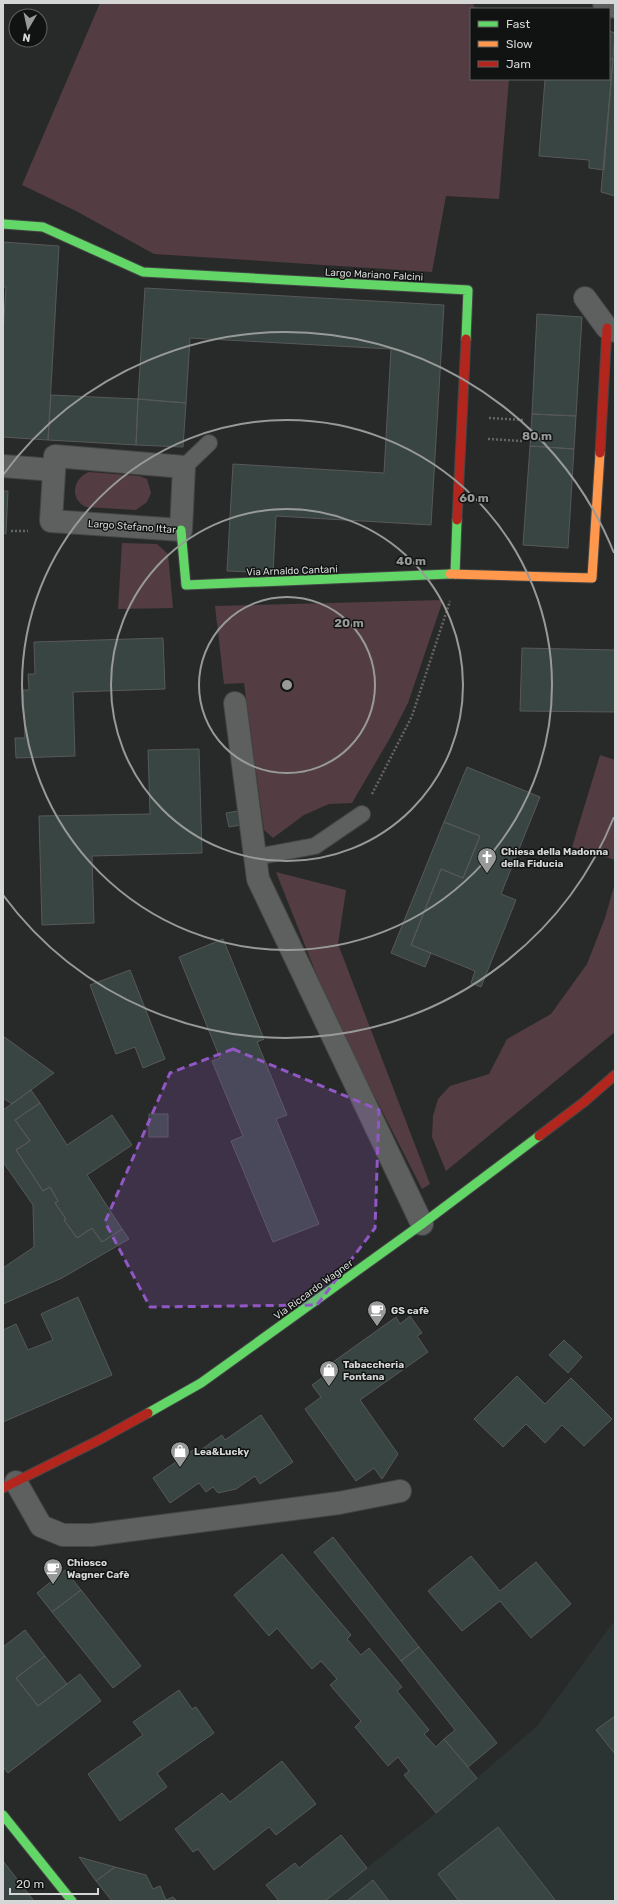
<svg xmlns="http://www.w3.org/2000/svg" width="618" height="1904" font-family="Rubik,sans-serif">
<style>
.built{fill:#2b3432}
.green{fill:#533d43}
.building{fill:#394542;stroke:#575958}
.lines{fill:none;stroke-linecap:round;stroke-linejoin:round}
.lane-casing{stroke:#444645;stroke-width:18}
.street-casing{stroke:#444645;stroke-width:24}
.fast-casing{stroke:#444645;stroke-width:11}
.slow-casing{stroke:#444645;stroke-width:11}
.jam-casing{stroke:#444645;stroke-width:11}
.path{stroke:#646564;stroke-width:2.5;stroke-dasharray:2 2;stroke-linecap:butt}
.lane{stroke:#5e5f5f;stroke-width:16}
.street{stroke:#5e5f5f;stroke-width:22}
.fast{stroke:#63d668;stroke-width:9}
.slow{stroke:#ff974d;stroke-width:9}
.jam{stroke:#b3261e;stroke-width:9}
.marked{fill:#9157c5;fill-opacity:0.2;stroke:#9157c5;stroke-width:3;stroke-dasharray:8 5;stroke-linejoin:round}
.ring{fill:none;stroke:#989a99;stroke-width:2}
.labels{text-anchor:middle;stroke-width:3;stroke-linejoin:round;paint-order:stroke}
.street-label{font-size:10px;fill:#d4d7d6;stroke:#111312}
.poi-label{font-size:10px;font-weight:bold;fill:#d4d7d6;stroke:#111312;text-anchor:start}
.centre{fill:#989a99;stroke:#111312;stroke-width:2}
.ring-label{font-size:12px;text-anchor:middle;font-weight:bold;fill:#989a99;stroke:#111312;stroke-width:3;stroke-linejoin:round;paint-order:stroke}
</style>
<rect width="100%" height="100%" fill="#282a29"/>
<path class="built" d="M615 1620V1901H325L436 1813 537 1726Z"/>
<path class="green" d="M100 3H473L474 7 485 9H471V79H509L499 199 446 196 432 272 154 254 76 211 22 185Z
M89 472 139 476 147 479 151 493 147 502 136 510 86 507C69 499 73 478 89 472Z
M122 543 157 544 168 554 173 608 118 609Z
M443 600 408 703 390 738 352 803 329 804 304 815 273 838 264 830 244 683 224 684 215 606Z
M600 755 615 760V860L572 847Z
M276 872 346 890 338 944 430 1184 422 1189 331 1011Z
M615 883V1032L446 1171 432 1137 433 1116 438 1099 450 1086 489 1074 507 1039 551 1014 587 964 605 918Z"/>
<path class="building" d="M609 31 615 33 613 59 609 58Z
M609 58 613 59 604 170 589 168V160L539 156 545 79H609Z
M613 59H615V196L601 192Z
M3 242 59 246 48 440 3 437V333L6 287H3Z
M145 288 444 305 431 525 276 516 273 573 227 571 233 464 384 473 391 349 190 338 186 403 138 399Z
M537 314 582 317 576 416 532 414Z
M51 395 138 399 136 445 48 440Z
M138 399 186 403 183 447 136 445Z
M532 414 576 416 574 449 530 446Z
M530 446 574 449 568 548 523 545Z
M3 491H8L6 534 3 533Z
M163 638 165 689 73 692 75 756 16 758 15 738H25L23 690H29L28 674H35L34 642Z
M522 648 615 650V712L520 711Z
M199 749 202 853 92 856 94 923 42 925 39 816 150 814 148 750Z
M467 767 540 797 501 894 516 900 481 987 471 983 475 971 411 945 441 869 463 878 480 836 444 822Z
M238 811 241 825 229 827 226 813Z
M444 822 480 836 463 878 441 869 411 945 431 953 425 967 391 953Z
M223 939 264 1039 257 1042 287 1115 276 1119 319 1224 273 1242 231 1141 243 1136 212 1061 220 1058 179 957Z
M130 970 165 1059 143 1068 135 1047 116 1054 90 985Z
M3 1036 54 1073 12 1104 3 1098Z
M31 1090 40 1103 15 1120 30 1141 16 1150 43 1191 50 1187 58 1201 55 1203 66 1219 64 1220 77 1238 92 1228 102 1242 122 1229 129 1239 62 1278 3 1304V1268L34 1247 33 1205 3 1162V1110Z
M40 1103 67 1145 112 1115 132 1145 87 1175 122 1229 102 1242 92 1228 77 1238 64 1220 66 1219 55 1203 58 1201 50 1187 43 1191 16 1150 30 1141 15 1120Z
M149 1114H168V1137H149Z
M78 1297 112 1375 3 1422V1330L16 1324 28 1350 53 1340 41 1314Z
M410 1316 422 1333 417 1336 428 1352 360 1400 398 1454 382 1479 374 1468 356 1481 305 1409 321 1397 312 1385 330 1372 326 1367 396 1317 400 1324Z
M564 1340 582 1357 568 1373 549 1355Z
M517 1376 545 1404 571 1378 612 1419 584 1446 562 1425 545 1443 526 1424 503 1447 474 1419Z
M261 1415 293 1462 260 1484 255 1476 236 1489 218 1493 213 1487 206 1492 199 1483 170 1503 153 1478 193 1450 195 1454 222 1435 225 1440Z
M333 1537 419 1647 401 1661 314 1552Z
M282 1554 351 1635 347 1639 361 1655 369 1648 402 1687 397 1691 429 1730 424 1734 436 1747 444 1739 477 1778 436 1813 404 1775 409 1771 398 1757 388 1766 355 1727 361 1721 330 1685 337 1679 321 1661 312 1669 277 1628 269 1636 234 1595Z
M471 1556 500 1591 536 1562 571 1604 531 1638 500 1601 462 1631 428 1591Z
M65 1570 81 1590 52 1612 37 1593Z
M81 1590 141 1666 113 1688 52 1612Z
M25 1630 45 1656 16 1678 38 1706 80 1674 101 1701 8 1773 3 1767V1647Z
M419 1647 497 1743 468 1767 444 1739 455 1730 401 1661Z
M45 1656 67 1684 38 1706 16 1678Z
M179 1690 192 1709 196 1707 214 1733 157 1773 167 1787 120 1821 88 1774 143 1735 133 1722Z
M615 1716V1754L596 1730Z
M282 1761 316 1804 276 1835 269 1827 214 1870 198 1849 193 1852 175 1829 222 1793 230 1802Z
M498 1827 556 1901H459L438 1874Z
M341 1835 367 1868 325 1901H279L266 1885 295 1863 299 1868Z
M79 1857 115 1867 96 1881Z
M3 1861 34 1901H3Z
M115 1867 146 1875 153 1889 160 1886 166 1900 173 1897 177 1901H112L96 1881Z
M373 1880 389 1901H347Z"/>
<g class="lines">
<defs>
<path id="lane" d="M184 467 209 443
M256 857 315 846 362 814"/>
<path id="street" d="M604 3 615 7
M585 298 607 328 615 331
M55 456 184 467 181 530 51 521Z
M3 466 53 470
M235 703 258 879 422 1224
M16 1482 41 1526 63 1535H92L339 1503 400 1491"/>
<path id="fast" d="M3 224 43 227 143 272 468 290 466 339
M181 530 186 585 450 574
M455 574 457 520
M148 1413 201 1383 422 1224 539 1136
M3 1815 72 1901"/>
<path id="slow" d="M450 574 592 578 600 453"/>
<path id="jam" d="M600 453 607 328
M457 520 466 339
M539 1136 584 1102 615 1075
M3 1488 99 1440 148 1413"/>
</defs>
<use href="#lane" class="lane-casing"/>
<use href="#street" class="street-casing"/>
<use href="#fast" class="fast-casing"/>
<use href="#slow" class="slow-casing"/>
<use href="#jam" class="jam-casing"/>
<path class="path" d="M489 418 524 420
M488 439 522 441
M11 531H28
M372 794 412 716 450 601"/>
<use href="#lane" class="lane"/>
<use href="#street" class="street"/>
<use href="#fast" class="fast"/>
<use href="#slow" class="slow"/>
<use href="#jam" class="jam"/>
</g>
<path class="marked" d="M233 1049 379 1110 375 1228 317 1305 150 1307 105 1222 170 1073Z"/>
<g class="ring">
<circle cx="287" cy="685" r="88"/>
<circle cx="287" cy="685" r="176"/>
<circle cx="287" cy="685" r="265"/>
<path d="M614 817A353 353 0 0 1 3 895M3 475A353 353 0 0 1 614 553"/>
</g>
<defs>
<symbol id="church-pin" viewBox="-11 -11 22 30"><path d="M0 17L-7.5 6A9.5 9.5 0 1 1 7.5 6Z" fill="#989a99" stroke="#111312"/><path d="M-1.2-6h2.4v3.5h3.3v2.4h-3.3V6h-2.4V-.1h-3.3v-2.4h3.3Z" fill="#fff"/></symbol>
<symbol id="cafe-pin" viewBox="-11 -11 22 30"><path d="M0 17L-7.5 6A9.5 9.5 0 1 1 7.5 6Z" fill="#989a99" stroke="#111312"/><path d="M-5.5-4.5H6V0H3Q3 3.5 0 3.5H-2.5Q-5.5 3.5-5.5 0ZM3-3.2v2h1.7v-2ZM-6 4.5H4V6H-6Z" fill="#fff"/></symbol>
<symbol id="shop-pin" viewBox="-11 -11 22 30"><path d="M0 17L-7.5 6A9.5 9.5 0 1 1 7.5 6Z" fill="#989a99" stroke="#111312"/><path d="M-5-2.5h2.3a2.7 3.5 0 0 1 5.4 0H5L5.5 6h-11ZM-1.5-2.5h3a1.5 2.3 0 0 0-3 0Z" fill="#fff"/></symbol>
</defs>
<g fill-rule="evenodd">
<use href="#church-pin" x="476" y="846" width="22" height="30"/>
<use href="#cafe-pin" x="366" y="1299" width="22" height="30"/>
<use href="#shop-pin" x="318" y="1359" width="22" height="30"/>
<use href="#shop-pin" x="169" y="1440" width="22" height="30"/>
<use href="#cafe-pin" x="42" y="1557" width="22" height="30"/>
</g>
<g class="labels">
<g class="street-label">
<text transform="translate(374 274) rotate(3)" y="4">Largo Mariano Falcini</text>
<text transform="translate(132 526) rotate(4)" y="4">Largo Stefano Ittar</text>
<text transform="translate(292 570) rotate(-2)" y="4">Via Arnaldo Cantani</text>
<text transform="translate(313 1289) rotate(-36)" y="4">Via Riccardo Wagner</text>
</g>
<g class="poi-label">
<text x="501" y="855">Chiesa della Madonna<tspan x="501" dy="12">della Fiducia</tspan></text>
<text x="391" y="1314">GS cafè</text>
<text x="343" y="1368">Tabaccheria<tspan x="343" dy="12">Fontana</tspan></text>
<text x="194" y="1455">Lea&amp;Lucky</text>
<text x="67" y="1566">Chiosco<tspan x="67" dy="12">Wagner Cafè</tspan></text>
</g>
</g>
<circle cx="287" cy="685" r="6" class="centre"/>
<g class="ring-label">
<text x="537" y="440">80 m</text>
<text x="474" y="502">60 m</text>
<text x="411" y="565">40 m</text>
<text x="349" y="627">20 m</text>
</g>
<rect width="618" height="1904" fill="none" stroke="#d4d7d6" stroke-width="8"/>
<rect x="470" y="8" width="140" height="72" fill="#111312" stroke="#5f6160"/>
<rect x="478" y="21" width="20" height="6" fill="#63d668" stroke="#5f6160"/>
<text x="506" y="28" font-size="12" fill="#d4d7d6">Fast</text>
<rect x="478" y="41" width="20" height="6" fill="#ff974d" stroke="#5f6160"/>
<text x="506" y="48" font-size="12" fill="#d4d7d6">Slow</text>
<rect x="478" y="61" width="20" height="6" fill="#b3261e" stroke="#5f6160"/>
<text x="506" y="68" font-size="12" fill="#d4d7d6">Jam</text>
<g transform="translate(28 28) rotate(189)"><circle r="19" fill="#111312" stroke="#5f6160"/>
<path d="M0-3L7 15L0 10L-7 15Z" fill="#989a99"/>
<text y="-6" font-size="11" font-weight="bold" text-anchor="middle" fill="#d4d7d6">N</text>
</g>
<path d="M10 1888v6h88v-6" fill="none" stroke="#d4d7d6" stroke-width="2"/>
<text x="16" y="1888" font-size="12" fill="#d4d7d6" stroke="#111312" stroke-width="3" paint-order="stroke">20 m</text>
</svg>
